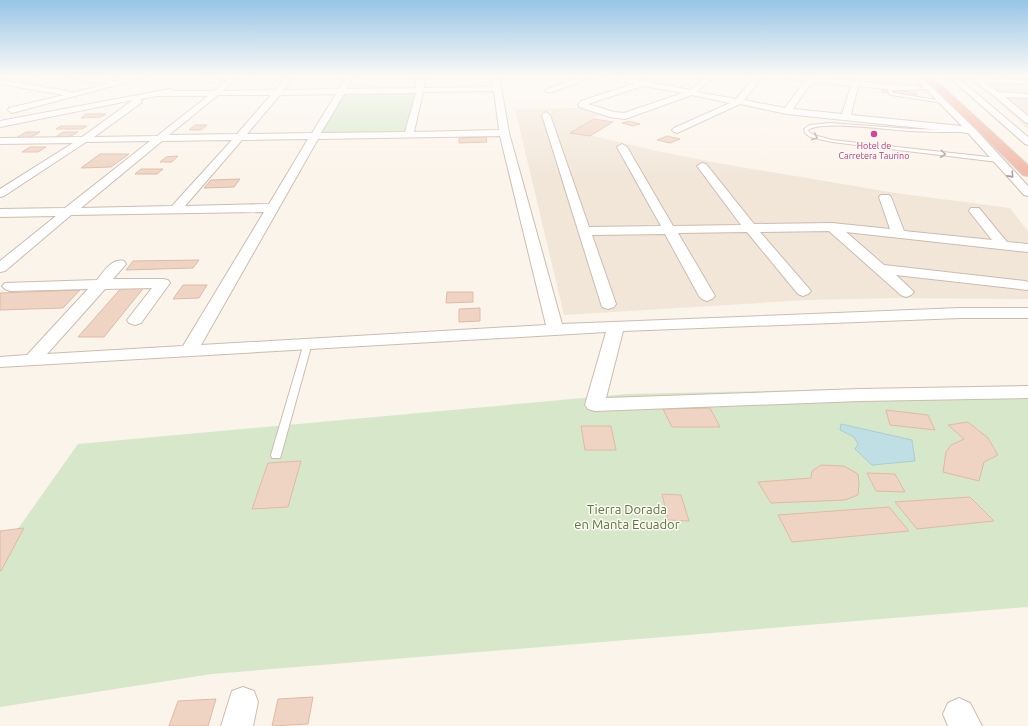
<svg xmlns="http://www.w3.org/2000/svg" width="1028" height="726" font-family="Ubuntu,sans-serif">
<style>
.residential{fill:#f2e6d9}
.green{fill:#d6e8c9}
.water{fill:#bfdfe4;stroke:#a6cfd5}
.building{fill:#efd4c3;stroke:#e0baa5}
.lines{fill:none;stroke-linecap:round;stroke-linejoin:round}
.lane-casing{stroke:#cdbcb0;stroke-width:2}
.street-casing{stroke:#cdbcb0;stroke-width:2}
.highway-casing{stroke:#d8d1ce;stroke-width:2}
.lane{fill:#fff;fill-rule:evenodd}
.street{fill:#fff;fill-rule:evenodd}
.highway{fill:#f0b8a6;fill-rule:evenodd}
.oneway{stroke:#ac9d95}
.hotel-dot{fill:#d1479c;stroke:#fef8f0;stroke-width:1.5}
.labels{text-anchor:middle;stroke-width:3;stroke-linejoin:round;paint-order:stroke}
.far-hotel-label{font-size:9px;fill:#b23c85;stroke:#fef8f0}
.near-park-label{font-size:13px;fill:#577947;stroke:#fef8f0}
</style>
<rect width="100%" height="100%" fill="#fbf4ea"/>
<path class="residential" d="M962 76H1028V129L993 97Z
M577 108 599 114 577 132 652 150 717 163 896 193 1010 208 1028 231V299L897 298 807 300 564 315 515 109Z"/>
<path class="green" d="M19 76H45L18 83 1 80Z
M416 91 405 133 317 135 345 92Z
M1028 385V607L212 674 0 707V554L78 444 627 394Z"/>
<path class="water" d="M841 424 912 440 915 461 872 465 855 449 858 444 854 437 840 430Z"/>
<path class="building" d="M883 89 917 93 916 96 882 92Z
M86 114H106L101 117 81 118Z
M594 119 613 122 590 136 570 133Z
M629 121 640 124 633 126 622 123Z
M195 125H207L201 130H189Z
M61 126H87L82 129H56Z
M26 132H40L29 138H16Z
M63 132H78L69 137 54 138Z
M667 136 680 139 670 143 657 140Z
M486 137 487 142 459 143V138Z
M30 147H46L38 152H22Z
M100 154H129L111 167 81 168Z
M178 156 172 162H160L166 157Z
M141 169H163L157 174H135Z
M240 179 234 187 204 188 211 180Z
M199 260 193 268 126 270 133 261Z
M146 285 104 337H78L123 286Z
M183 285H207L199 298 173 299Z
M80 290 63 308 0 310V293Z
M447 292H473V302L446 303Z
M480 308V321L459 322V309Z
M710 408 720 427H672L663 409Z
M886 410 928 415 935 430 890 425Z
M968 422 988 438 998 455 984 462 979 481 943 472 946 452 951 445 964 439 948 425Z
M581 426H611L616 450H585Z
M301 461 288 507 252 509 268 463Z
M821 465 844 466 858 474 859 483 858 495 845 500 771 503 758 482 811 478 812 471Z
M867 473 895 474 905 492 876 491Z
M662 494 681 495 689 521 668 520Z
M970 497 994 521 917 529 895 502Z
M889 507 909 531 792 542 778 515Z
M24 528 1 571H0V531Z
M313 697 308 724 272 726 278 699Z
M216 699 208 726H169L178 701Z"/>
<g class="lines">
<defs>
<path id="lane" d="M928 87 929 89 892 90 893 93 943 101 944 103 891 95 889 94 888 89Z
M829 123 912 129 960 130 962 131 960 132C943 132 927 132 910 131 888 130 824 120 808 130L809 132 814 135 832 140 998 158 1001 160 998 162 832 142 810 137 805 133 804 129 810 125Z
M308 340 312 343 281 455 280 458H272L271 455 304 343Z"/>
<path id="street" d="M68 76C78 76 106 75 114 82L137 76H150L12 113 8 110 9 108 64 95 0 84V80L68 91 72 93 107 84 71 78Z
M183 76C194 76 213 74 222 81L218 83 186 78Z
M232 76 238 78 223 91 275 90 287 76H294L283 90 339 89 346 76H353L346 89 416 88 417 76H425L424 88 493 87 491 76H499L509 133 562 324 960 308H1028V318H960L623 331 606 398 860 389 1028 386V398L860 401 595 411 588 409 585 405 606 332 0 367V357L27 355 88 289 10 291 5 289 2 286 5 283 97 280C104 271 112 258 124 261L126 264 113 279H163L168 280 170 283 141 323 135 325 129 323 127 320 152 288 105 289 47 354 183 346 264 212 71 215 5 271 0 272V261L56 216 0 217V209L65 208 150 141 86 142 4 196 0 197V189L73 143 0 144V138L82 137 133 100 0 127V121L170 89 174 91H214ZM494 91 499 130 414 132 423 92ZM416 93 405 132 321 133 344 94ZM336 94 312 133 247 134 280 95ZM218 95H271L237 134 169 135ZM157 96H208L157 136 94 137 141 103 142 101 140 99ZM500 136 546 325 201 345 318 139ZM308 139 269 204 185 206 242 140ZM232 140 172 206 81 208 162 141Z
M584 76H595L552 92H546L545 90Z
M601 76H617L690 90 706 76H714L697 92 736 99 756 76H763L744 100 785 108 805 81 778 78 775 76C822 76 869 84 916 86H919V90L885 89 858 86 851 115 962 126 913 76H920L975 129 1028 186V196L1024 195 968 133 787 114 740 104 677 133 674 132 672 130 674 128 730 103 692 95 625 119 610 117 579 107 578 105 581 101 633 84ZM812 82 851 86 842 114 793 109ZM643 86 683 93 624 113 614 112 588 104Z
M948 76H956L1028 137V145L1025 144Z
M967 76 1028 80V84L985 83 999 92 1028 94V98L1005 97 1028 116V123L1025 122 994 96Z
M546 112 550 115 589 227 661 226 617 147 622 144 627 147 673 226 741 225 697 166 702 163 706 164 754 224 832 223 890 229 879 197 881 195H889L891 197 904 231 992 240 969 211 971 208H979L1007 242 1028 244V252L846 232 884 265 1025 281 1028 282V290L896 275 914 292 911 295 906 297 901 295 829 231 760 232 811 291 808 294 803 296 798 294 747 232 678 233 715 296 712 299 707 301 702 299 699 296 665 234 592 235 616 304 614 307 608 309 602 307 542 115Z
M243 687 254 691 258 702 253 726H221L232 691Z
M959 698 970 703 982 726H948L943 714 948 703Z"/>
<path id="highway" d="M922 76H931L1028 165V176L1023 175Z"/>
</defs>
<use href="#lane" class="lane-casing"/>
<use href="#street" class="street-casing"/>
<use href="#highway" class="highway-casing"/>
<use href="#lane" class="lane"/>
<use href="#street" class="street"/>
<use href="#highway" class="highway"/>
</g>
<defs><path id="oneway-chevron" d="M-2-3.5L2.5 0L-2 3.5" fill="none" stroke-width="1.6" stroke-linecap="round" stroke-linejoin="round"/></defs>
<g class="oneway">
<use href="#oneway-chevron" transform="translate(815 137) rotate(23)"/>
<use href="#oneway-chevron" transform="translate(943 154) rotate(6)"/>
<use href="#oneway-chevron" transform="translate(1011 175) rotate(48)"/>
</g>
<linearGradient id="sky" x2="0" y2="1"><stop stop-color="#97c5e6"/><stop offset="0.43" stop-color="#fdfaf6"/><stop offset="1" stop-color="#fdfaf6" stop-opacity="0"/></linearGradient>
<rect width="1028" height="178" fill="url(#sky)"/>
<circle class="hotel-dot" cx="874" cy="134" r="4"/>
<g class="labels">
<g class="far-hotel-label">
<text x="874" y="149">Hotel de<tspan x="874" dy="10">Carretera Taurino</tspan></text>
</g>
<g class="near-park-label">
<text x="627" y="514">Tierra Dorada<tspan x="627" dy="15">en Manta Ecuador</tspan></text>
</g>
</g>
</svg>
